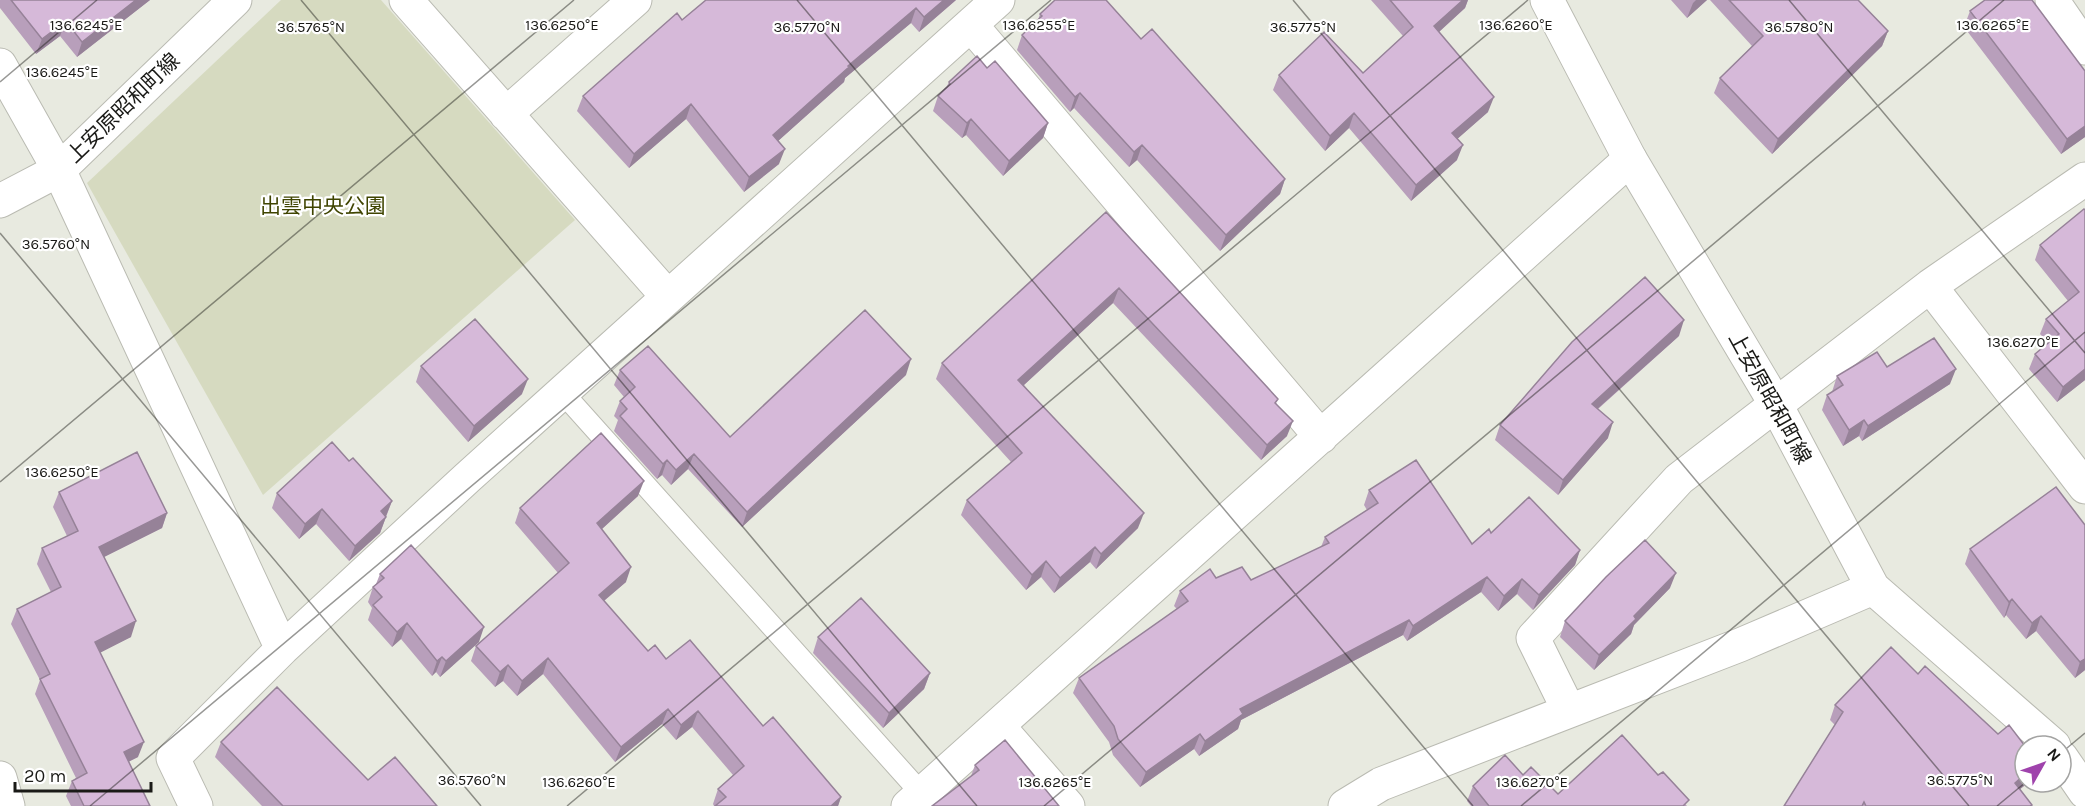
<svg xmlns="http://www.w3.org/2000/svg" width="2085" height="806" font-family="Karla,'Noto Sans JP',sans-serif">
<style>
.green{fill:#d6dac0}
.lines{fill:none;stroke-linecap:round;stroke-linejoin:round}
.lane-casing{stroke:#babbb2;stroke-width:23}
.street-casing{stroke:#babbb2;stroke-width:35}
.secondary-casing{stroke:#babbb2;stroke-width:35}
.lane{stroke:#fff;stroke-width:21}
.street{stroke:#fff;stroke-width:33}
.secondary{stroke:#fff;stroke-width:33}
.wall{fill:#b89fbb}
.shaded-wall{fill:#968298}
.building{fill:#d6b9d9;stroke:#968298;stroke-width:1.5}
.ticks{fill:none;stroke:#1a1a17;stroke-width:1.5;stroke-opacity:0.45}
.labels{text-anchor:middle;stroke-width:4.5;stroke-linejoin:round;paint-order:stroke}
.street-label{font-size:21px;fill:#1a1a17;stroke:#fff}
.park-label{font-size:21px;fill:#3f4400;stroke:#fff}
.ticks-label{font-size:15px;text-anchor:middle;fill:#1a1a17;stroke:#fff;stroke-width:4.5;stroke-linejoin:round;paint-order:stroke}
</style>
<rect width="100%" height="100%" fill="#e8eae0"/>
<path class="green" d="M281 0H381L575 220 263 495 87 183Z"/>
<g class="lines">
<defs>
<path id="lane" d="M562 392 922 794"/>
<path id="street" d="M406 0 668 297
M2052 0 2085 48
M971 25 1321 437
M0 65 59 170 282 649
M506 114 635 0
M1930 286 2085 487
M1569 711 1533 638 1679 479 1930 286 2085 179
M998 726 1068 806
M196 806 173 758 282 649 467 478 998 0
M908 806 1630 159
M1345 806 1381 784 1740 645 1873 588"/>
<path id="secondary" d="M1547 0 1630 159 1775 403 1873 588 2054 746
M0 201 59 170 235 0
M2061 757 2085 792
M0 778 8 806"/>
</defs>
<use href="#lane" class="lane-casing"/>
<use href="#street" class="street-casing"/>
<use href="#secondary" class="secondary-casing"/>
<use href="#lane" class="lane"/>
<use href="#street" class="street"/>
<use href="#secondary" class="secondary"/>
</g>
<path class="wall" d="M0 0H150L77 57 60 36 36 54 0 8Z
M956 0 919 32 911 23 845 78 844 82 778 141 779 164 744 192 686 119 629 168 577 111 583 96 682 20Z
M1371 0H1468L1465 8 1439 32 1488 112 1457 139V160L1411 201 1349 128 1325 151 1273 90 1279 75 1363 73 1403 36Z
M1671 0H1707L1687 18Z
M1710 0H1858L1888 31 1882 46 1772 154 1714 93 1720 78 1752 46Z
M1970 11 2085 71V137L2061 154 1964 27Z
M1040 14 1141 39 1285 179 1280 194 1220 251 1137 160 1129 167 1074 108 1070 112 1017 50 1022 35 1038 20Z
M987 68 1048 123 1043 138 1003 176 966 135 962 138 933 111 938 96 947 86 949 82Z
M2085 210V380L2057 402 2029 369 2035 354 2048 343 2040 334 2046 319 2068 301 2035 260 2040 245Z
M1106 212 1277 404 1287 436 1261 460 1113 303 1024 385 1138 528 1096 569 1090 562 1054 593 1041 577 1026 590 961 515 967 500 1011 462 936 379 942 363Z
M1679 336 1598 409 1608 438 1558 495 1495 440 1500 425Z
M421 366 522 394 468 442 416 382Z
M1887 367 1950 384 1862 441 1859 436 1843 446 1822 410 1827 395 1832 392 1837 376Z
M620 370 730 437 906 375 742 527 688 469 671 485 662 475 657 479 614 431 618 420 614 416 620 401 624 397 614 385Z
M349 461 392 501 380 533 349 561 316 524 299 539 272 508 277 493Z
M1369 490 1472 544 1491 533 1580 550 1575 565 1533 610 1517 594 1498 611 1481 592 1407 641 1403 635 1241 720 1238 729 1199 756 1194 749 1140 787 1113 755 1109 742 1073 693 1079 678 1177 609 1174 606 1180 591 1216 578 1251 580 1321 547 1325 537 1367 510 1364 505Z
M59 492 167 513 162 528 104 557 131 637 100 652 138 757 128 762 150 806H71L66 796 72 781 76 778 35 694 40 680 11 624 17 609 51 592 37 564 42 548 67 536 53 507Z
M638 496 602 529 626 582 604 601 648 651 666 659 763 726 841 797 838 806H714L713 804 718 789 733 775 692 727 676 740 662 724 615 762 543 674 517 696 503 681 495 687 471 661 476 646 558 573 515 523 520 508Z
M2085 525V670L2075 678 2036 631 2026 639 2006 615 2004 618 1965 564 1970 549Z
M380 574 479 642 440 677 436 672 432 676 401 639 392 647 368 620 372 608 368 602 373 587 376 584Z
M1670 588 1634 625 1631 634 1594 670 1560 637 1565 621Z
M818 637 930 673 924 689 883 728 813 653Z
M1835 705 2029 782 2020 789 2032 805V806H1784L1835 725 1830 720Z
M221 742 368 780 437 806H262L215 757Z
M975 765 1059 806 971 776Z
M1523 775 1558 794 1658 775 1687 806H1471L1467 801 1473 786Z"/>
<path class="shaded-wall" d="M136 0H150L77 57 82 42Z
M944 0H956L919 32 924 17Z
M1463 0H1468L1465 8 1429 41 1434 26Z
M1696 0H1707L1687 18 1693 3Z
M916 8 911 23 845 78 844 82 768 150 773 135 848 66Z
M66 21 60 36 36 54 42 39Z
M1888 31 1882 46 1772 154 1778 139Z
M1080 93 1074 108 1070 112 1075 97Z
M1494 97 1488 112 1447 148 1452 133Z
M691 104 686 119 629 168 634 154Z
M1354 113 1349 128 1325 151 1330 136Z
M971 119 966 135 962 138 967 123Z
M1048 123 1043 138 1003 176 1009 161Z
M2085 126V137L2061 154 2067 139Z
M1142 145 1137 160 1129 167 1134 152Z
M1463 145 1457 160 1411 201 1416 185Z
M785 149 779 164 744 192 749 177Z
M1285 179 1280 194 1220 251 1226 235Z
M1119 288 1113 303 1013 395 1018 380Z
M1684 320 1679 336 1586 419 1592 404Z
M911 359 906 375 742 527 747 512Z
M1956 369 1950 384 1862 441 1868 426Z
M2085 369V380L2057 402 2063 387Z
M528 379 522 394 468 442 474 426Z
M1864 420 1859 436 1843 446 1849 430Z
M1293 421 1287 436 1261 460 1267 445Z
M1613 422 1608 438 1558 495 1563 480Z
M694 454 688 469 671 485 676 470Z
M667 460 662 475 657 479 663 464Z
M644 481 638 496 592 538 597 523Z
M392 501 386 516 375 527 381 511Z
M322 509 316 524 299 539 305 524Z
M167 513 162 528 94 562 99 547Z
M1144 513 1138 528 1096 569 1101 554Z
M386 517 380 533 349 561 355 546Z
M1095 547 1090 562 1054 593 1060 578Z
M1580 550 1575 565 1533 610 1539 595Z
M1046 561 1041 577 1026 590 1032 575Z
M631 567 626 582 593 610 599 595Z
M1676 573 1670 588 1634 625 1631 634 1594 670 1599 655 1634 616Z
M1487 577 1481 592 1407 641 1413 626Z
M1522 579 1517 594 1498 611 1504 596Z
M2012 599 2006 615 2004 618 2009 602Z
M2041 616 2036 631 2026 639 2032 623Z
M1409 620 1403 635 1241 720 1238 729 1199 756 1205 741 1240 709Z
M136 621 131 637 90 658 95 642Z
M407 623 401 639 392 647 397 632Z
M484 627 479 642 440 677 446 661Z
M442 657 436 672 432 676 437 661Z
M548 658 543 674 517 696 522 681Z
M2085 659V670L2075 678 2080 662Z
M508 665 503 681 495 687 500 672Z
M930 673 924 689 883 728 889 713Z
M668 709 662 724 615 762 621 747Z
M698 711 692 727 676 740 681 725Z
M1200 734 1194 749 1140 787 1146 772Z
M144 742 138 757 118 767 124 752Z
M2025 774V782H2029L2009 798 2015 783Z
M841 797 838 806H831Z"/>
<path class="building" d="M11 0H136L82 42 66 21 42 39Z
M706 0H944L924 17 916 8 848 66 849 67 773 135 785 149 749 177 691 104 634 154 583 96 677 13 682 20Z
M1055 0H1106L1141 39 1152 29 1285 179 1226 235 1142 145 1134 152 1080 93 1075 97 1022 35 1042 16 1040 14Z
M1390 0H1463L1434 26 1494 97 1452 133 1463 145 1416 185 1354 113 1330 136 1279 75 1324 32 1363 73 1413 27Z
M1729 0H1858L1888 31 1778 139 1720 78 1763 36Z
M1985 0H2032L2085 71V126L2067 139 1970 11Z
M977 56 987 68 995 61 1048 123 1009 161 971 119 967 123 938 96 950 84 949 82Z
M2084 209 2085 210V369L2063 387 2035 354 2059 334 2046 319 2079 292 2040 245Z
M1106 212 1278 399 1275 403 1293 421 1267 445 1119 288 1018 380 1144 513 1101 554 1095 547 1060 578 1046 561 1032 575 967 500 1022 453 942 363Z
M1645 277 1684 320 1592 404 1613 422 1563 480 1500 425 1572 342Z
M865 310 911 359 747 512 694 454 676 470 667 460 663 464 620 416 627 409 620 401 635 387 620 370 648 346 730 437Z
M475 319 528 379 474 426 421 366Z
M1934 338 1956 369 1868 426 1864 420 1849 430 1827 395 1843 385 1837 376 1877 352 1887 367Z
M601 433 644 481 597 523 631 567 599 595 648 651 655 645 666 659 690 640 763 726 773 717 841 797 831 806H715L726 797 718 789 744 766 698 711 681 725 668 709 621 747 548 658 522 681 508 665 500 672 476 646 569 563 520 508Z
M332 442 349 461 353 458 392 501 381 511 386 517 355 546 322 509 305 524 277 493Z
M137 452 167 513 99 547 136 621 95 642 144 742 124 752 150 806H84L72 781 87 773 40 679 50 674 17 609 61 587 42 548 78 531 59 492Z
M1416 460 1472 544 1489 529 1491 533 1529 497 1580 550 1539 595 1522 579 1504 596 1487 577 1413 626 1409 620 1240 709 1243 714 1205 741 1200 734 1146 772 1118 739 1114 726 1079 678 1188 601 1180 591 1210 569 1216 578 1242 567 1251 580 1329 543 1325 537 1378 503 1369 490Z
M2056 487 2085 525V659L2080 662 2041 616 2032 623 2012 599 2009 602 1970 549Z
M1645 540 1676 573 1634 616 1636 619 1599 655 1565 621 1606 577Z
M411 545 484 627 446 661 442 657 437 661 407 623 397 632 373 605 382 597 373 587 384 578 380 574Z
M861 598 930 673 889 713 818 637Z
M1891 647 1918 674 1925 666 1998 734 2009 725 2025 746V774L2015 783 2032 805 2030 806H1866L1864 802 1862 806H1784L1843 712 1835 705Z
M277 687 368 780 395 757 437 806H283L221 742Z
M1622 735 1658 775 1663 772 1689 800 1683 806H1489L1473 786 1505 755 1523 775 1531 767 1558 794Z
M1005 740 1059 806H932L979 770 975 765Z"/>
<path class="ticks" d="M301 0 977 806M797 0 1473 806M1293 0 1969 806M1789 0 2085 353M0 82 97 0M0 233 481 806M0 482 574 0M2061 753 2085 733M90 806 1051 0M567 806 1528 0M1044 806 2004 0M1521 806 2085 332M1997 806 2026 782"/>
<g class="labels">
<g class="street-label">
<text transform="translate(123 108) rotate(-44)" y="7">上安原昭和町線</text>
<text transform="translate(1770 398) rotate(61)" y="7">上安原昭和町線</text>
</g>
<g class="park-label">
<text x="323" y="213">出雲中央公園</text>
</g>
</g>
<g class="ticks-label">
<text x="86" y="30">136.6245°E</text>
<text x="562" y="30">136.6250°E</text>
<text x="1039" y="30">136.6255°E</text>
<text x="1516" y="30">136.6260°E</text>
<text x="1993" y="30">136.6265°E</text>
<text x="311" y="32">36.5765°N</text>
<text x="807" y="32">36.5770°N</text>
<text x="1303" y="32">36.5775°N</text>
<text x="1799" y="32">36.5780°N</text>
<text x="62" y="77">136.6245°E</text>
<text x="56" y="249">36.5760°N</text>
<text x="2023" y="347">136.6270°E</text>
<text x="62" y="477">136.6250°E</text>
<text x="472" y="785">36.5760°N</text>
<text x="1960" y="785">36.5775°N</text>
<text x="579" y="787">136.6260°E</text>
<text x="1055" y="787">136.6265°E</text>
<text x="1532" y="787">136.6270°E</text>
</g>
<g transform="translate(2043 764) rotate(50)"><circle r="28" fill="#ffffff" stroke="#a3a3a2" stroke-width="1.5"/>
<path d="M0-4.5L10 22L0 15L-10 22Z" fill="#9f43ac"/>
<text y="-9" font-size="16" font-weight="bold" text-anchor="middle" fill="#1a1a17">N</text>
</g>
<path d="M15 782v9h136v-9" fill="none" stroke="#1a1a17" stroke-width="3"/>
<text x="24" y="782" font-size="18" fill="#1a1a17" stroke="#ffffff" stroke-width="4.5" paint-order="stroke">20 m</text>
</svg>
